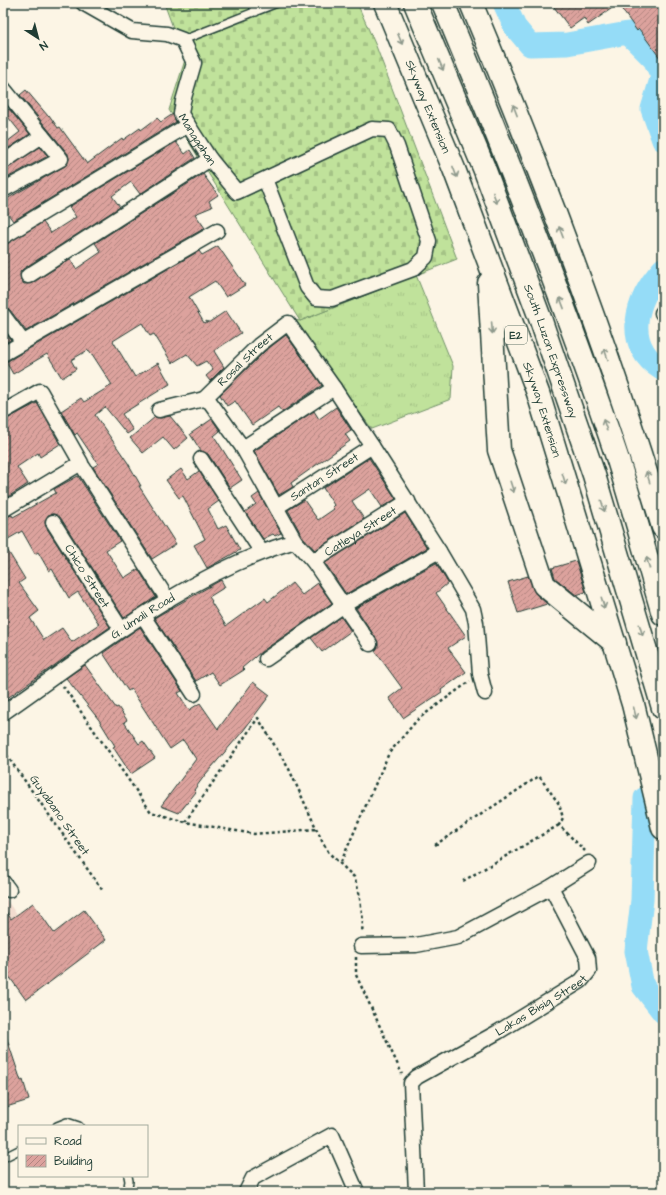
<svg xmlns="http://www.w3.org/2000/svg" width="666" height="1195" font-family="'Architects Daughter',sans-serif">
<style>
.built{fill:#f2dccf}
.grass{fill:url(#grass-tufts);stroke:#709068}
.cemetery{fill:url(#cemetery-stones);stroke:#709068}
.lines{fill:none;stroke-linecap:round;stroke-linejoin:round}
.river{stroke:#95dcf7;stroke-width:23}
.building{fill:url(#building-hatch);stroke:#1f3d34}
.lane-casing{stroke:#1f3d34;stroke-width:10}
.street-casing{stroke:#1f3d34;stroke-width:17}
.highway-casing{stroke:#1f3d34;stroke-width:25}
.path{stroke:#1f3d34;stroke-width:2.5;stroke-dasharray:3 3;stroke-linecap:butt}
.lane{stroke:#fcf5e5;stroke-width:7}
.street{stroke:#fcf5e5;stroke-width:14}
.highway{stroke:#fcf5e5;stroke-width:22}
.oneway{stroke:#8e998c}
.labels{text-anchor:middle;stroke-width:3.5;stroke-linejoin:round;paint-order:stroke}
.shield{fill:#fcf5e5;stroke:#617469;stroke-width:1}
.shield-label{font-size:11px;font-weight:bold;fill:#1f3d34}
.street-label{font-size:12px;fill:#1f3d34;stroke:#fcf5e5}
</style>
<defs>
<pattern id="grass-tufts" width="24" height="20" patternUnits="userSpaceOnUse"><rect width="24" height="20" fill="#c0e29b"/><path d="M3 7l-1-3M5 7V3M7 7l1-3M15 17l-1-3M17 17v-4M19 17l1-3" fill="none" stroke="#a5c386"/></pattern>
<pattern id="cemetery-stones" width="16" height="16" patternUnits="userSpaceOnUse"><rect width="16" height="16" fill="#c0e29b"/><path d="M2 7V4a2 2 0 0 1 4 0v3zM10 15v-3a2 2 0 0 1 4 0v3z" fill="#a5c386"/></pattern>
<pattern id="building-hatch" width="6" height="6" patternUnits="userSpaceOnUse"><rect width="6" height="6" fill="#dca29d"/><path d="M-1 1l2-2M0 6l6-6M5 7l2-2" fill="none" stroke="#b28581"/></pattern>
</defs>
<rect width="100%" height="100%" fill="#fcf5e5"/>
<filter id="ink" filterUnits="userSpaceOnUse"><feTurbulence type="fractalNoise" baseFrequency=".025" numOctaves="2"/><feDisplacementMap in="SourceGraphic" scale="8" xChannelSelector="R" yChannelSelector="G"/><feConvolveMatrix kernelMatrix="1 2 1 2 8 2 1 2 1" color-interpolation-filters="sRGB"/></filter>
<g filter="url(#ink)">
<path class="built" d="M3 895 27 929 3 941Z"/>
<path class="grass" d="M416 275 453 366 451 399 372 429 289 319 300 321Z"/>
<path class="cemetery" d="M164 3H357L376 46 457 259 300 321 169 110 185 60Z"/>
<g class="lines">
<path class="river" d="M504 3 515 27 530 45 567 44 628 33 654 59 662 76 652 109 663 140
M663 269C636 299 621 345 663 370
M645 798 642 900 636 951 643 986 663 1012"/>
</g>
<path class="building" d="M551 3H663V62L639 29 637 31 618 4 588 25 584 18 570 28Z
M26 90 48 116 49 115 58 128 60 127 87 164 122 138 123 140 140 128 141 130 157 118 161 122 173 114 176 122 13 221 3 207V201L65 166 69 159 68 154 20 95Z
M9 109 30 134 3 152V145L20 132 4 112Z
M176 142 185 154 190 150 195 158 140 194 131 182 112 196 120 207 23 269 20 272 21 280 24 284 32 283 70 259 76 269 101 252 95 243 203 174 218 195 209 201 212 207 195 214 205 228 26 331 10 310 3 307V245L43 222 51 233 76 217 69 207Z
M40 147 48 156 3 180V170Z
M218 246 245 285 226 297 215 281 189 297 204 323 207 321 208 323 226 311 241 333 214 351 224 367 210 381 206 376 213 370 206 361 197 366 187 354 172 363 154 334 150 336 142 323 113 341 135 377 158 363 170 384 122 414 133 430 127 434 105 407 95 415 128 463 141 486H139L176 544 152 559 93 467 98 464 77 433 75 435 61 411 81 398 84 402 112 385 92 354H91L88 350 71 360 76 369 62 378 47 354 13 374 6 362 199 251 202 255Z
M3 329 11 340 3 344Z
M286 335 322 385 282 412 278 407 252 425 235 401 227 406 220 395 265 351Z
M37 403 60 444 40 457 38 453 17 467 28 484 3 500V421Z
M336 407 351 430 345 434 350 441 291 483 293 487 279 495 254 451 314 411 319 419Z
M170 416 188 438 174 450 163 437 143 453 130 438 155 417 161 418Z
M212 419 220 431 214 436 242 480 230 488 208 454 201 451 190 434Z
M369 458 396 499 382 507 370 489 352 501 364 519 315 550 302 536 288 510 304 500 318 520 334 509 332 507 334 505 323 488Z
M181 469 188 479 199 471 219 501 208 509 218 529 226 525 240 550 207 568 194 545 205 539 183 496 179 498 166 480Z
M78 476 120 541 106 550 124 578 138 569 156 597 124 618 60 517 53 514 48 515 45 522 46 527 110 627 3 701V543L25 579 19 583 39 611 30 618 44 640 62 628 72 642 99 624 78 592 69 598 52 569 49 571 38 552 35 554 22 531 3 542V518L12 515 13 517 56 493 54 489Z
M259 493 281 533 275 536 273 534 263 539 245 512 256 504 252 498Z
M405 513 427 548 346 594 325 563Z
M576 561 586 592 576 595 555 578 552 568Z
M436 563 448 583 436 593 466 636 448 648 466 672 441 690 442 692 403 718 389 698 402 688 375 651 378 647 377 640 356 608Z
M528 576 536 594 547 604 518 613 508 582Z
M221 580 225 587 209 597 212 601 211 602 226 626 265 598 268 602 292 583 302 595 318 583 332 603 261 652 242 668 244 670 220 685 211 672 196 681 154 618Z
M341 617 351 631 322 652 311 638Z
M140 627 182 691 178 693 189 710 200 703 218 729 253 682 270 695 243 731 205 775 194 790 196 792 179 813 161 806 196 759 183 740 170 749 131 689 128 691 103 653Z
M85 665 116 708 118 707 127 720 124 722 139 744 143 741 155 758 131 774 113 747 115 746 99 720 66 678Z
M33 903 54 933 84 910 106 940 26 1000 3 968V907L11 919Z
M5 1033 21 1081 23 1080 29 1100 3 1108V1034Z"/>
<g class="lines">
<defs>
<path id="lane" d="M252 3 256 12
M183 40 277 3
M57 1126 67 1122 79 1126
M3 1158 19 1150
M127 1192 129 1181 128 1176"/>
<g id="street">
<path id="s1" d="M83 3 132 31 167 34 183 40 194 63 183 101 181 114 210 159 237 192 372 129 389 130 397 146 429 241 426 257 413 269 332 299 316 298 307 287 265 179"/>
<path d="M3 88 61 159 3 190"/>
<path d="M3 162 42 136"/>
<path d="M3 237 188 125"/>
<path d="M28 276 210 159"/>
<path d="M662 313H663"/>
<path d="M3 315 23 342"/>
<path d="M3 354 217 231"/>
<path id="s2" d="M204 399 259 345 288 323 334 388 372 446 439 551 473 609 476 623 480 674 485 693"/>
<path d="M159 410 204 399 210 402 243 448 295 541 313 561 370 644"/>
<path d="M3 412 40 391 81 463 3 510"/>
<path d="M243 448 334 388"/>
<path d="M201 459 261 551"/>
<path d="M83 467 168 600"/>
<path id="s3" d="M277 507 372 446"/>
<path id="s4" d="M53 522 121 629"/>
<path id="s5" d="M313 561 408 501"/>
<path d="M143 616 194 694"/>
<path d="M266 659 344 605 439 551"/>
<path id="s6" d="M3 713C95 649 186 574 295 541"/>
<path d="M3 882 9 890"/>
<path d="M361 946 416 945 458 937 551 887 589 863"/>
<path d="M246 1192 253 1178 332 1135 357 1192"/>
<path id="s7" d="M416 1192 411 1083 417 1077 498 1032 581 981 589 971 588 958 551 887"/>
</g>
<g id="highway">
<path id="s8" d="M385 3 454 169 538 393 633 704 663 828"/>
<path id="s9" d="M415 3 484 168 540 318 594 475 663 708"/>
<path d="M443 3C506 154 566 305 618 460 634 511 648 563 663 614"/>
<path d="M471 3C543 175 609 349 663 527"/>
<path d="M489 283 499 450 544 585 615 643"/>
</g>
</defs>
<use href="#lane" class="lane-casing"/>
<use href="#street" class="street-casing"/>
<use href="#highway" class="highway-casing"/>
<path class="path" d="M63 686 151 812 185 822 254 834 316 829
M3 750 103 891
M185 822 258 718 289 769 322 841 329 853 354 877 359 892 363 920 362 933
M435 845 539 776 559 804 563 818 559 825 585 851
M341 862 389 753 418 719 470 681
M463 881 559 825
M356 957V975L402 1074"/>
<use href="#lane" class="lane"/>
<use href="#street" class="street"/>
<use href="#highway" class="highway"/>
</g>
<defs><path id="oneway-shaft" d="M-6 0H5M1.5-3L5.5 0L1.5 3" fill="none" stroke-width="1.6" stroke-linecap="round" stroke-linejoin="round"/></defs>
<g class="oneway">
<use href="#oneway-shaft" transform="translate(400 39) rotate(67)"/>
<use href="#oneway-shaft" transform="translate(441 65) rotate(67)"/>
<use href="#oneway-shaft" transform="translate(515 110) rotate(-111)"/>
<use href="#oneway-shaft" transform="translate(455 172) rotate(69)"/>
<use href="#oneway-shaft" transform="translate(495 198) rotate(69)"/>
<use href="#oneway-shaft" transform="translate(561 232) rotate(-111)"/>
<use href="#oneway-shaft" transform="translate(562 303) rotate(-111)"/>
<use href="#oneway-shaft" transform="translate(492 328) rotate(86)"/>
<use href="#oneway-shaft" transform="translate(606 354) rotate(-109)"/>
<use href="#oneway-shaft" transform="translate(605 425) rotate(-109)"/>
<use href="#oneway-shaft" transform="translate(648 477) rotate(-107)"/>
<use href="#oneway-shaft" transform="translate(564 479) rotate(73)"/>
<use href="#oneway-shaft" transform="translate(512 487) rotate(72)"/>
<use href="#oneway-shaft" transform="translate(603 506) rotate(73)"/>
<use href="#oneway-shaft" transform="translate(648 563) rotate(-106)"/>
<use href="#oneway-shaft" transform="translate(603 603) rotate(73)"/>
<use href="#oneway-shaft" transform="translate(641 630) rotate(73)"/>
<use href="#oneway-shaft" transform="translate(635 713) rotate(76)"/>
</g>
</g>
<g class="labels">
<rect class="shield" x="505" y="326" width="22" height="18" rx="3"/>
<g class="shield-label">
<text x="516" y="339">E2</text>
</g>
<g class="street-label">
<text dy="4" stroke="none"><textPath href="#s8" startOffset="112">Skyway Extension</textPath></text>
<text dy="4" stroke="none"><textPath href="#s1" startOffset="217">Manggahan</textPath></text>
<text dy="4" stroke="none"><textPath href="#s9" startOffset="374">South Luzon Expressway</textPath></text>
<text dy="4" stroke="none"><textPath href="#s2" startOffset="57">Rosal Street</textPath></text>
<text dy="4" stroke="none"><textPath href="#s8" startOffset="436">Skyway Extension</textPath></text>
<text dy="4" stroke="none"><textPath href="#s3" startOffset="56">Santan Street</textPath></text>
<text dy="4" stroke="none"><textPath href="#s5" startOffset="56">Catleya Street</textPath></text>
<text dy="4" stroke="none"><textPath href="#s4" startOffset="64">Chico Street</textPath></text>
<text dy="4" stroke="none"><textPath href="#s6" startOffset="170">G. Umali Road</textPath></text>
<text transform="translate(60 815) rotate(55)" y="4">Guyabano Street</text>
<text dy="4" stroke="none"><textPath href="#s7" startOffset="261">Lakas Bisig Street</textPath></text>
</g>
</g>
<rect width="666" height="1195" fill="none" stroke="#fcf5e5" stroke-width="16"/>
<rect x="8" y="8" width="650" height="1179" fill="none" stroke="#1f3d34" stroke-width="1.5" filter="url(#ink)"/>
<rect x="18" y="1125" width="130" height="52" fill="#fcf5e5" stroke="#a4ab9e"/>
<rect x="26" y="1138" width="20" height="6" fill="#fcf5e5" stroke="#a4ab9e"/>
<text x="54" y="1145" font-size="12" fill="#1f3d34">Road</text>
<rect x="26" y="1155" width="20" height="12" fill="url(#building-hatch)" stroke="#a4ab9e"/>
<text x="54" y="1165" font-size="12" fill="#1f3d34">Building</text>
<g transform="translate(38 38) rotate(144)" stroke="#fcf5e5" stroke-width="3" paint-order="stroke">
<path d="M0-3L7 15L0 10L-7 15Z" fill="#1f3d34"/>
<text y="-6" font-size="11" font-weight="bold" text-anchor="middle" fill="#1f3d34">N</text>
</g>
</svg>
